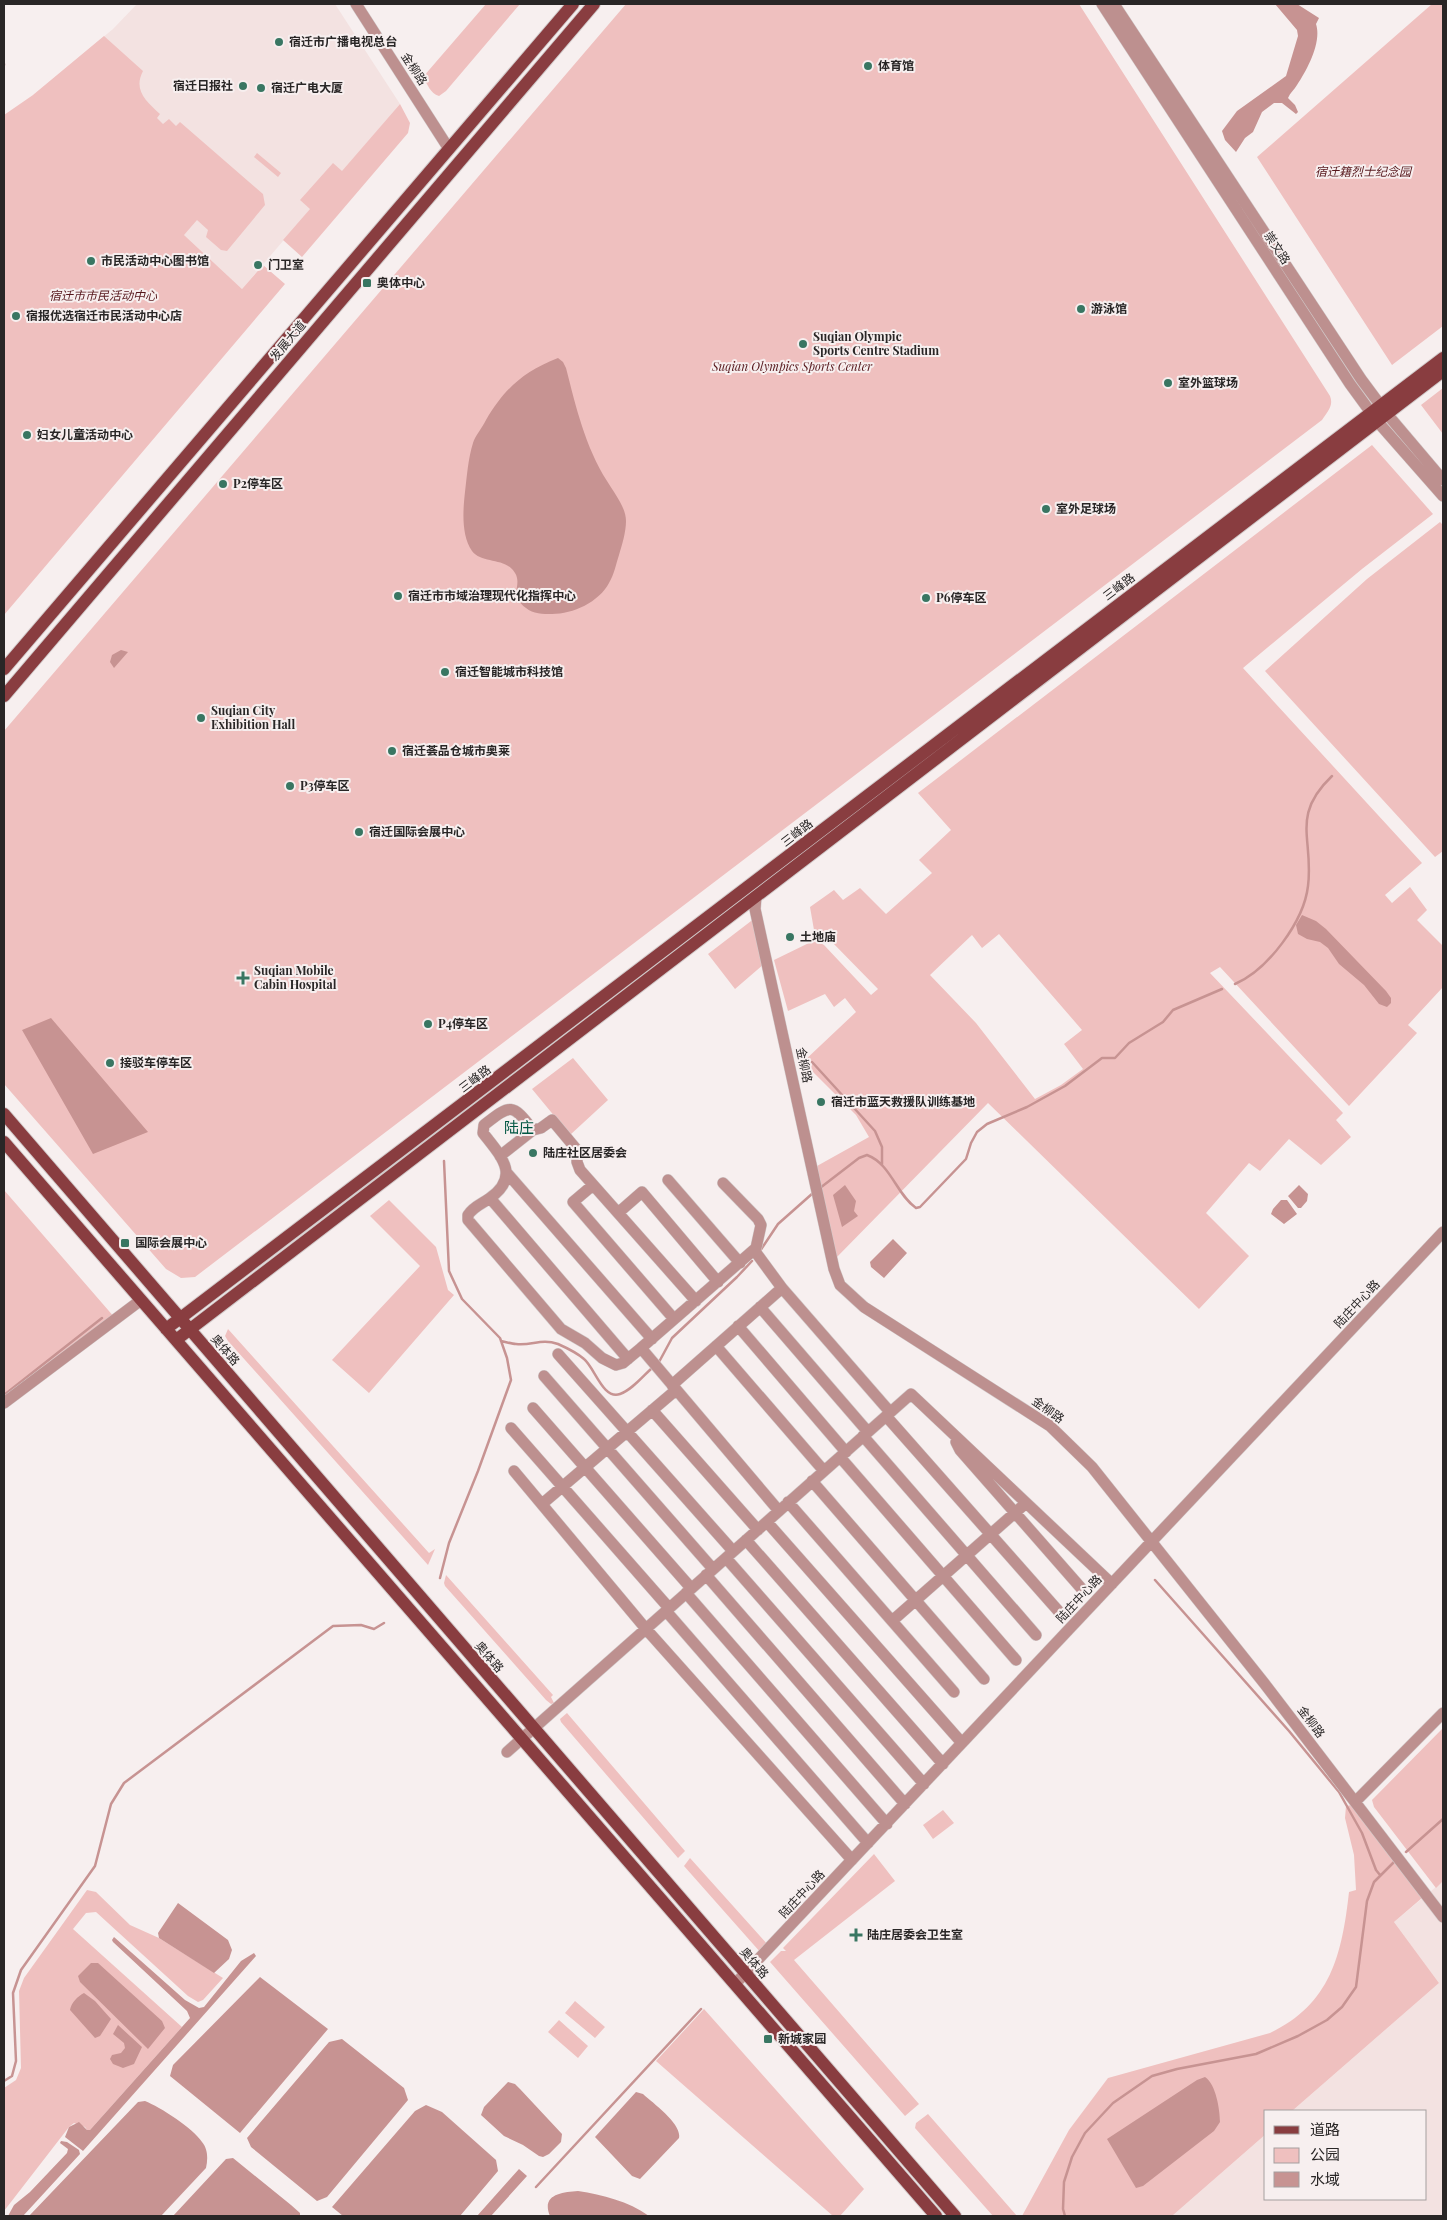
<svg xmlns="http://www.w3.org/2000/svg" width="1447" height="2220" font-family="'Playfair Display','Noto Sans SC',serif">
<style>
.built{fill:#f3e2e1}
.green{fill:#efc0bf;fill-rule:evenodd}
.water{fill:#c79392}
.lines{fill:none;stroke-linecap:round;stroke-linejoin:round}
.stream{stroke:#c79392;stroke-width:2.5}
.minor-casing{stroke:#d2cbcb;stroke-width:12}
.major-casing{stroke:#d2cbcb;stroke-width:14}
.minor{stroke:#bd908f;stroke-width:11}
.major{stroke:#893d40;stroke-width:12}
.poi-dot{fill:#397662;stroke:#f7efef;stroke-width:2}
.labels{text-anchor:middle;stroke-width:4;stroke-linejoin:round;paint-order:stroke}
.poi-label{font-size:12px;font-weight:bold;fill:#292626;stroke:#f7efef;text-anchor:start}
.street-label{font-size:12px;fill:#292626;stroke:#f7efef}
.park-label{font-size:12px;font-style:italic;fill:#56171c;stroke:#f7efef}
.quarter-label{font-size:15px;fill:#005642;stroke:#f7efef}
</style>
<rect width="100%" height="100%" fill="#f7efef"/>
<path class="built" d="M137 4H335L400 104 242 289 33 95 113 29Z
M1443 1881V2216H1172L1266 2134V2199H1426V2111H1292L1439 1983 1394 1922Z"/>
<path class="green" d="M486 4H520L446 91 439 96C430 93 428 85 423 77Z
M626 4H1079L1330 396C1334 406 1327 412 1322 420L195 1277 181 1278 166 1269 4 1084V731Z
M1432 4H1443V326L1392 365 1257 157Z
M104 36 143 71C133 90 146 101 160 114L157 118 163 124 169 119 176 126 180 122 263 194 265 205 227 251 221 250 206 237 208 230 197 220 184 235 242 289 263 265 285 284 4 615V115L33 95Z
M400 104 410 123 408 133 302 257 283 240 310 209 300 200 333 163 342 171Z
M257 153 281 173 278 177 254 157Z
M1443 388V434L1421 405Z
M1372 445 1433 514 1362 569 1243 668 1422 863 1385 895 1392 903 1410 887 1427 910 1417 920 1443 946V987L1408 1025 1417 1033 1349 1106 1220 967 1210 973 1343 1113 1336 1120 1351 1137 1321 1165 1289 1139 1260 1171 1249 1163 1206 1213 1249 1256 1199 1309 988 1103 836 1258 817 1166 869 1137 856 1115 803 1062 856 1012 845 998 834 1007 825 994 788 1011 774 960 815 940 824 945 871 995 878 989 829 939 814 930 810 907 834 890 843 900 860 888 886 914 932 873 919 860 951 830 918 793ZM999 934 1082 1030 1064 1044 1083 1069 1061 1085 1035 1099 976 1023 930 975 972 935 982 948Z
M1440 522 1443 525V851L1435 857 1265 671 1367 579Z
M755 918 764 964 735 989 708 954Z
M573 1058 608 1100 570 1135 532 1089Z
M4 1190 115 1318 4 1401Z
M389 1200 436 1247 448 1290 454 1295 369 1393 332 1360 420 1266 370 1216Z
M228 1329 429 1553 435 1549 428 1565 228 1341 225 1336Z
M446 1575 553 1695 551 1697 554 1703 551 1704 546 1700 445 1586 444 1583Z
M567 1713 685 1851 678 1858 561 1722 560 1719Z
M1443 1728V1881L1436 1888 1374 1807 1372 1800Z
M1352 1805 1422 1898 1394 1922 1439 1983 1292 2111H1266V2134L1172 2216H1022L1069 2130 1108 2078 1270 2033C1331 2004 1342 1954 1349 1892L1356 1890 1354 1855 1345 1818 1346 1806Z
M943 1810 954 1823 933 1839 923 1825Z
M874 1854 895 1881 794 1960 919 2104 905 2116 770 1962 781 1951H786L783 1948Z
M690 1858 768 1945 761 1953 684 1866Z
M87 1890 96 1892 130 1925 159 1938 223 1978 203 2000 198 2002 188 1996 96 1912 86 1913 73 1929 182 2027 90 2130H87L85 2127 74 2123 69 2127 4 2211V2088L16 2080 21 2068 19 1991 24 1978Z
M575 2001 605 2027 595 2038 565 2013Z
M704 2009 864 2189 840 2216H833L656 2061Z
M559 2020 588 2046 578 2058 548 2032Z
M928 2114 1017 2216H993L915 2128 916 2123Z"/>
<path class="water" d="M1275 4H1297L1319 18 1316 24C1322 42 1307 70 1297 85 1294 90 1290 93 1288 98L1295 105 1298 112 1296 114 1282 103H1274L1262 112 1253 132 1245 138 1236 152 1225 140 1222 131 1237 111 1286 76 1298 36 1297 30Z
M558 358 563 362 566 368C576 407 585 446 607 481 614 493 626 507 626 521 626 532 622 545 619 555 616 564 614 575 609 583 599 602 573 614 552 614 543 614 533 614 526 608 506 593 526 584 512 569 501 558 481 563 472 551 461 535 463 510 465 492 467 476 468 459 473 443 475 436 482 428 486 420 505 388 523 372 558 358Z
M121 650 128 652 114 668 110 662 112 655Z
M1302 915 1316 921 1326 929 1386 991 1391 998V1003L1387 1007 1379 1004 1364 985 1339 964 1328 948 1320 942 1307 939 1298 934 1296 925Z
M51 1018 148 1132 93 1154 22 1030Z
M845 1185 856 1201 854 1211 858 1216 842 1227 833 1195Z
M1299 1185 1308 1194 1307 1201 1301 1208H1298L1288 1196Z
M1281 1200H1287L1297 1214 1284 1224 1271 1214 1273 1209Z
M893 1239 907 1253 884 1278 871 1267 870 1262Z
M178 1903 228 1940 232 1950 229 1959 214 1973 159 1938 158 1933Z
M114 1937 185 2000 199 2008 204 2007 241 1961 254 1953 256 1956 83 2151 65 2137 69 2127 79 2122 87 2130H90L190 2018 187 2011 113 1942 112 1940Z
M91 1963H98L162 2021 165 2028 148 2049 80 1982 78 1976Z
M260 1977 328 2029 240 2133 170 2076 173 2065Z
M84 1993 95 2001 111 2019 100 2036 95 2038 70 2010C71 2003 78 1996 84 1993Z
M118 2025 142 2047 134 2064 123 2068 113 2064 110 2059 112 2055 121 2053 125 2048 124 2043 113 2034Z
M342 2039 404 2088 408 2100 327 2197 317 2201 251 2147 247 2138 329 2042Z
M1205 2077C1216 2084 1220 2110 1220 2122L1214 2131 1143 2186 1136 2188 1107 2139 1197 2080Z
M508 2082 515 2084 520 2089 562 2134 561 2142 549 2154 543 2157 539 2156 523 2145 504 2136 481 2115 484 2107Z
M636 2092 643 2094C654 2104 682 2124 679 2138L640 2179 632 2176 595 2137Z
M145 2101C160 2107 193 2128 202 2142 208 2149 208 2159 206 2168L161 2216H29L138 2102Z
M426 2105 442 2112 496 2160 498 2171 460 2216H343L332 2207 415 2111Z
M61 2141 67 2142 79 2150 80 2154 23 2216H8L14 2205 30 2192 67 2153 68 2149 60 2143Z
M233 2158 291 2205 300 2213V2216H173L226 2159Z
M519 2169 527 2176 491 2216H477Z
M578 2191C603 2195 628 2201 649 2216H550C541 2195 561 2192 578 2191Z"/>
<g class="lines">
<path class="stream" d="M4 64V65
M1235 984C1268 970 1304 921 1308 886 1314 839 1290 816 1332 776
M812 1062 875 1131 882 1147V1165
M820 1188 859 1158 867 1155C891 1164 896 1194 916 1208L920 1207 966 1159 971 1143 977 1132 987 1124 1027 1107 1065 1086 1102 1058H1115L1129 1043 1163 1022 1173 1010 1222 989
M760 1251 778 1224 813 1193
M501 1341C506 1342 512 1344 516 1344 532 1346 541 1338 558 1344 567 1348 576 1352 584 1359 595 1368 603 1400 620 1394 632 1390 643 1376 653 1367
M659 1362 672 1338 737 1277 752 1261
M4 1395 102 1318
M440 1578 449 1543 478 1471 511 1380 507 1358 500 1338 462 1299 449 1271 444 1161
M1155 1580 1289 1731 1339 1792 1362 1833 1376 1870 1380 1875
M1406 1852 1443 1819
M4 2081 12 2076 16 2061 13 1993 21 1970 95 1866 111 1804 124 1783 333 1626 361 1625 374 1629 384 1623
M536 2187 701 2009
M1065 2216 1063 2209 1064 2182 1072 2157 1085 2133 1113 2103 1152 2076 1177 2069 1256 2054 1298 2036 1327 2020 1342 2007 1356 1987 1367 1901 1374 1882 1394 1862"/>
<defs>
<path id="minor" d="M356 4 449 149
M1102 4 1350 384 1377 421 1443 496
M1114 4 1361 379 1387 414 1443 480
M756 897 755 909 834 1269 840 1285 864 1307 1050 1426 1092 1467 1264 1683 1443 1917
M533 1130 541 1128 552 1120 577 1150V1162L580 1170 696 1301
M500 1156 533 1130C512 1103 511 1104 484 1125L483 1133C501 1156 521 1176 490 1198 482 1204 474 1206 468 1215V1220L561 1329 585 1343 602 1358 616 1365 623 1363 641 1348
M507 1173 652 1339
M668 1180 740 1263
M723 1183 758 1219 761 1225 756 1248 641 1348 779 1511
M593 1185 573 1202 674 1319
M490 1198 628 1359
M618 1213 642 1192 718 1282
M782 1288 890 1412
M760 1307 868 1432
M738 1326 846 1452
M716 1346 824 1471
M558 1354 733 1551
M544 1376 713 1569
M672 1385 782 1288 754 1250
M4 1403 141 1300
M533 1408 691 1588
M652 1410 758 1530
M886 1416 1061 1614
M511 1428 669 1608
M863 1436 1036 1635
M956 1442 960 1450 1081 1588
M840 1457 1016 1660
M514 1471 646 1629 852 1860
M812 1481 984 1679
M788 1502 892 1621 1026 1503
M542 1504 676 1390
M767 1522 962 1743
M746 1540 943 1764
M726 1558 924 1784
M706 1575 905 1804
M686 1593 887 1824
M666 1611 868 1843
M892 1621 954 1692
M507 1752 911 1394 1112 1584
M1355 1802 1443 1713
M735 1984 1443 1232"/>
<path id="major" d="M4 669 573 4
M4 696 594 4
M4 1114 955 2216
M4 1142 936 2216
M166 1329 1443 358
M176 1340 1443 371"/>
</defs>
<use href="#minor" class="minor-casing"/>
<use href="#major" class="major-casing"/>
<use href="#minor" class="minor"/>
<use href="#major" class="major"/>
</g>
<g class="poi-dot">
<circle cx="279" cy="42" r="5"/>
<circle cx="868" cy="66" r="5"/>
<circle cx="243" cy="86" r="5"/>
<circle cx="261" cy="88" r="5"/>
<circle cx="91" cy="261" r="5"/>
<circle cx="258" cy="265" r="5"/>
<rect x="362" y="278" width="10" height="10" rx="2.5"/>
<circle cx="1081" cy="309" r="5"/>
<circle cx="16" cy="316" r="5"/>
<circle cx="803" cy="344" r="5"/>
<circle cx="1168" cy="383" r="5"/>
<circle cx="27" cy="435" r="5"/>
<circle cx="223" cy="484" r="5"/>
<circle cx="1046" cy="509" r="5"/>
<circle cx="398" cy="596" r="5"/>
<circle cx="926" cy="598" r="5"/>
<circle cx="445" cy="672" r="5"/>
<circle cx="201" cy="718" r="5"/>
<circle cx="392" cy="751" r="5"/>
<circle cx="290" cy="786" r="5"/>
<circle cx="359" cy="832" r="5"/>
<circle cx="790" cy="937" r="5"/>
<path d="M240.5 970.5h5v5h5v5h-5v5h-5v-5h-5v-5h5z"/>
<circle cx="428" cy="1024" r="5"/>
<circle cx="110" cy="1063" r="5"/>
<circle cx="821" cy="1102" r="5"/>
<circle cx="533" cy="1153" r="5"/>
<rect x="120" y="1238" width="10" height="10" rx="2.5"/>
<path d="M853.5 1927.5h5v5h5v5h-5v5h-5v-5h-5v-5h5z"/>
<rect x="763" y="2034" width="10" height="10" rx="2.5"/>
</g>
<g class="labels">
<g class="poi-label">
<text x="289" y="46">宿迁市广播电视总台</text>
<text x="878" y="70">体育馆</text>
<text x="233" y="90" text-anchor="end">宿迁日报社</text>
<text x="271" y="92">宿迁广电大厦</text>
<text x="101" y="265">市民活动中心图书馆</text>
<text x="268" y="269">门卫室</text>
<text x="377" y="287">奥体中心</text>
<text x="1091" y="313">游泳馆</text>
<text x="26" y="320">宿报优选宿迁市民活动中心店</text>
<text x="813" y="341">Suqian Olympic<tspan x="813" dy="14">Sports Centre Stadium</tspan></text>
<text x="1178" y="387">室外篮球场</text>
<text x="37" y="439">妇女儿童活动中心</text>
<text x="233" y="488">P2停车区</text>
<text x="1056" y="513">室外足球场</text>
<text x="408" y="600">宿迁市市域治理现代化指挥中心</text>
<text x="936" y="602">P6停车区</text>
<text x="455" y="676">宿迁智能城市科技馆</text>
<text x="211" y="715">Suqian City<tspan x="211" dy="14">Exhibition Hall</tspan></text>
<text x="402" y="755">宿迁荟品仓城市奥莱</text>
<text x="300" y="790">P3停车区</text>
<text x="369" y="836">宿迁国际会展中心</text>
<text x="800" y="941">土地庙</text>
<text x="254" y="975">Suqian Mobile<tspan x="254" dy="14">Cabin Hospital</tspan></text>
<text x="438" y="1028">P4停车区</text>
<text x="120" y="1067">接驳车停车区</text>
<text x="831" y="1106">宿迁市蓝天救援队训练基地</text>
<text x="543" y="1157">陆庄社区居委会</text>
<text x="135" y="1247">国际会展中心</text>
<text x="867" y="1939">陆庄居委会卫生室</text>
<text x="778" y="2043">新城家园</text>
</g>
<g class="street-label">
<text transform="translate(414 69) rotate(57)" y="4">金柳路</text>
<text transform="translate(1277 248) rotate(57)" y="4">崇文路</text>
<text transform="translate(288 341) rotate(-50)" y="4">发展大道</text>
<text transform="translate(1119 587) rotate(-37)" y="4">三峰路</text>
<text transform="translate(797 833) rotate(-38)" y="4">三峰路</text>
<text transform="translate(804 1065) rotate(78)" y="4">金柳路</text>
<text transform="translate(475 1079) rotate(-37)" y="4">三峰路</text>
<text transform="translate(1357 1304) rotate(-47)" y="4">陆庄中心路</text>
<text transform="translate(225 1350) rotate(49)" y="4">奥体路</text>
<text transform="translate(1048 1410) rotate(35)" y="4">金柳路</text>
<text transform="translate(1079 1599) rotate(-47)" y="4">陆庄中心路</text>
<text transform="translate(489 1657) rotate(49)" y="4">奥体路</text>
<text transform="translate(1311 1722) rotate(53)" y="4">金柳路</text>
<text transform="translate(802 1894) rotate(-47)" y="4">陆庄中心路</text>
<text transform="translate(754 1963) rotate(49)" y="4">奥体路</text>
</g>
<g class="park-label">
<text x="1363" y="176">宿迁籍烈士纪念园</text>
<text x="103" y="300">宿迁市市民活动中心</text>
<text x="792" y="371">Suqian Olympics Sports Center</text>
</g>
<g class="quarter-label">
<text x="519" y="1133">陆庄</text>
</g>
</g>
<rect width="1447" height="2220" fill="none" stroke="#292626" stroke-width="10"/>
<rect x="1264" y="2110" width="162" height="90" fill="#f7efef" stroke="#a59f9f"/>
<rect x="1274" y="2126" width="25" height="8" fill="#893d40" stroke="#a59f9f"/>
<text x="1310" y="2135" font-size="15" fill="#292626">道路</text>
<rect x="1274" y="2148" width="25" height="15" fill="#efc0bf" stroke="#a59f9f"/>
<text x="1310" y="2160" font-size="15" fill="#292626">公园</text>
<rect x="1274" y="2172" width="25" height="15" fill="#c79392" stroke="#a59f9f"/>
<text x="1310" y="2185" font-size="15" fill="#292626">水域</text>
</svg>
